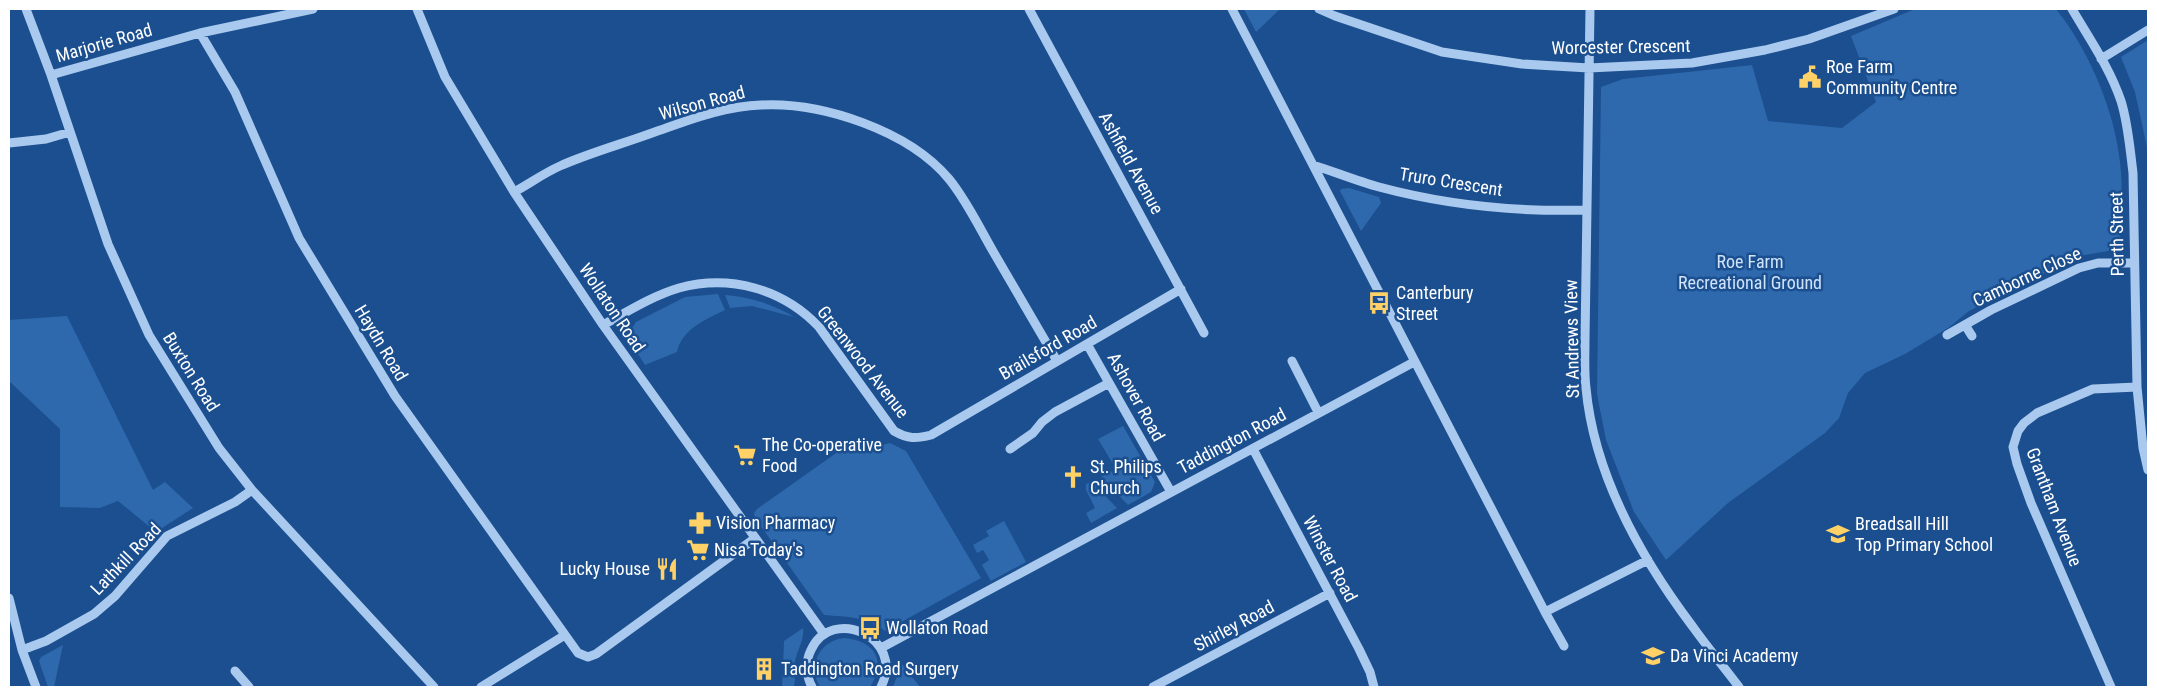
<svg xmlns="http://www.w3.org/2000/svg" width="2157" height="696" font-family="'Roboto Condensed',sans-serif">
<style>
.green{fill:#2e69ad}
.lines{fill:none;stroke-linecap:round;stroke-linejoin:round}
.minor{stroke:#a9c9ee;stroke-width:9}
.labels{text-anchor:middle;stroke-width:5;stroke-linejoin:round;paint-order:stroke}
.street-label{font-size:18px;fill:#fff;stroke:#1b4f8f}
.poi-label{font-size:18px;fill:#fff;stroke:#1b4f8f;text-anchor:start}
.park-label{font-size:18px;fill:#cfe3fa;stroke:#1b4f8f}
</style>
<rect width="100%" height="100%" fill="#1b4f8f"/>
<path class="green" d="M1244 9H1280L1256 32Z
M1915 9H2056C2091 53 2117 116 2121 172 2123 197 2120 223 2120 249L2079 256 1969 311 1948 328 1905 354 1865 373 1848 393 1839 418 1825 433 1728 503 1666 560 1634 512 1606 440 1597 394 1601 87 1623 79 1752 65 1768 121 1842 128 1876 102 1851 36Z
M2148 40V152L2135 92 2121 57Z
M1349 188 1379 197 1381 203 1361 231 1340 191 1341 189Z
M718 294 725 310C705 320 682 329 677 352L645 365 633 346 629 333 636 322 685 297Z
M725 295C750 297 773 304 794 317L752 306 730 308Z
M67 316 153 490 165 482 193 508 156 532 118 501 100 508 60 507V429L9 381V320Z
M1123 426 1155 482 1151 492 1128 505 1101 477 1116 469 1098 439Z
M890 443 906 451 981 578 885 631C867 616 846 617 824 615L755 518 754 513 757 509 839 451C856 446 873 449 890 443Z
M1092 482 1117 508 1091 523 1086 513 1095 508 1086 490V484Z
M1004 521 1026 562 991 581 982 565 989 560 983 550 977 553 973 545 989 536 986 531Z
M803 628C805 641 795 653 794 667H783L784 641Z
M845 638C875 641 887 661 870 687H820C807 665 820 640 845 638Z
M63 645 54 687H48L39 661 41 657Z
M898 659 920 687H893L897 676Z
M783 670H793L795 680 794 687H782Z"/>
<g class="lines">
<path class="minor" d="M26 9 51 75 108 244 149 335 219 448 252 490 434 687
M417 9 445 77 514 192 603 325 824 634
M1029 9 1204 333
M1232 9 1545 612 1564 646
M1319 9 1335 16 1442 52 1522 64 1589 68 1692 63 1765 50 1809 39 1894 9
M1590 9 1585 339C1585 355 1584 372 1586 388 1594 475 1641 558 1693 627 1708 648 1724 667 1739 687
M2072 9C2089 38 2110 68 2121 101 2128 123 2130 149 2133 173L2137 387 2143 448 2148 470
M200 33 235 92 299 238 395 396 578 653 588 657 596 654 754 539
M2101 59 2148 30
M51 75 200 33 313 9
M9 143 46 139 70 132
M1313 165C1335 172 1357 181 1379 187 1446 205 1518 212 1587 210
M514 192C529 184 544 173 560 166 589 153 622 144 652 133 687 121 724 106 761 105 823 102 909 131 949 179 967 201 980 229 994 253 1015 289 1036 325 1057 361
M603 325C627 312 652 296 679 288 730 274 783 289 819 327L894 431C908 439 916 439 931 435L1181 289
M1965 325 1972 336
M1947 335 1991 310 2079 268 2098 263H2134
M1087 344 1171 492
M1292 361 1318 412
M1010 449 1033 433 1042 422 1055 412 1109 383
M1253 449 1359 649 1370 672 1374 687
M9 598 22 650 36 687
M1545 612 1648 560
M881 648 1414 362
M22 650 46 641 94 614 115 596 167 536 235 502 252 490
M235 671 249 687
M481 687 565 635
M812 687C806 676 805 662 811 650 831 605 906 637 881 687
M1153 687 1330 593
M2111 687 2031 503 2017 464 2013 447 2018 431 2024 423 2037 413 2093 389 2137 387"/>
</g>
<defs>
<symbol id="civic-bare" viewBox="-9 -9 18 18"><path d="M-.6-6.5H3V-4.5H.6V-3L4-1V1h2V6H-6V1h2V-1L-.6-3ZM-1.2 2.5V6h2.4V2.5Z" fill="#ffd166" stroke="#1b4f8f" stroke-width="2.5" paint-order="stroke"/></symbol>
<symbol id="bus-bare" viewBox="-9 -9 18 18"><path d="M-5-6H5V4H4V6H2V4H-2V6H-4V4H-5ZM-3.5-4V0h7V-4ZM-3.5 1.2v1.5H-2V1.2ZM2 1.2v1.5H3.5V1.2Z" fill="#ffd166" stroke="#1b4f8f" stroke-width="2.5" paint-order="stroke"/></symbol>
<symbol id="supermarket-bare" viewBox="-9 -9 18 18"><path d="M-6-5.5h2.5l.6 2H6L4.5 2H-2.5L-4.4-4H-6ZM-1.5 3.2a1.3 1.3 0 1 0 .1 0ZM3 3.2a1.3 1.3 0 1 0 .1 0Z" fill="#ffd166" stroke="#1b4f8f" stroke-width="2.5" paint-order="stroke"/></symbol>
<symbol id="church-bare" viewBox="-9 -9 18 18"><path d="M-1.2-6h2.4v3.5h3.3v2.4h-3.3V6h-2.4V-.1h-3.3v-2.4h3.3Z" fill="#ffd166" stroke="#1b4f8f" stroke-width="2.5" paint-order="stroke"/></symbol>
<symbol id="pharmacy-bare" viewBox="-9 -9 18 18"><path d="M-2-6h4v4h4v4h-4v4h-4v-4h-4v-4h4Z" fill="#ffd166" stroke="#1b4f8f" stroke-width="2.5" paint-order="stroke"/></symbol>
<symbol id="school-bare" viewBox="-9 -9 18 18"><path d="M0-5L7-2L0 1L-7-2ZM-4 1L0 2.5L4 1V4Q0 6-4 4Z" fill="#ffd166" stroke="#1b4f8f" stroke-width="2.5" paint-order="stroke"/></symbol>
<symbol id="restaurant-bare" viewBox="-9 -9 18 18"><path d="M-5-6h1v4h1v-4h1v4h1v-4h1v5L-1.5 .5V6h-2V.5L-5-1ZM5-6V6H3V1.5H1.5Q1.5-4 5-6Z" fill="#ffd166" stroke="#1b4f8f" stroke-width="2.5" paint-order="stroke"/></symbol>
<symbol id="building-bare" viewBox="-9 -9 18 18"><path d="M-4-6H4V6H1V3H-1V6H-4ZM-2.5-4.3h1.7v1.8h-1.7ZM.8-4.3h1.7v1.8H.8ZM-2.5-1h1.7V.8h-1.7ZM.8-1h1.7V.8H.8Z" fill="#ffd166" stroke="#1b4f8f" stroke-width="2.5" paint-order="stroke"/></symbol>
</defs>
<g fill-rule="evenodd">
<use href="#civic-bare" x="1794" y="61" width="32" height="32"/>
<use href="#bus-bare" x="1363" y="287" width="32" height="32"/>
<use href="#supermarket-bare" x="729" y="439" width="32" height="32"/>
<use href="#church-bare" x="1057" y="461" width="32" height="32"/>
<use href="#pharmacy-bare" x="684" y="507" width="32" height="32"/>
<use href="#school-bare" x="1822" y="518" width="32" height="32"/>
<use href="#supermarket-bare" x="682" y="534" width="32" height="32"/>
<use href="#restaurant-bare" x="651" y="553" width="32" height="32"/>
<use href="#bus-bare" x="854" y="612" width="32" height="32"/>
<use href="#school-bare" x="1637" y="640" width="32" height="32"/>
<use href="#building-bare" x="748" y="653" width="32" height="32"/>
</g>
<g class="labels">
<g class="street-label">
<text transform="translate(104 43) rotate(-16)" y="6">Marjorie Road</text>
<text transform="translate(1621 47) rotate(-1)" y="6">Worcester Crescent</text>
<text transform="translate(702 103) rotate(-15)" y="6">Wilson Road</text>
<text transform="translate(1131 163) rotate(61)" y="6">Ashfield Avenue</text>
<text transform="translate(1451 182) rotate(9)" y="6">Truro Crescent</text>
<text transform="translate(2117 234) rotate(-91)" y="6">Perth Street</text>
<text transform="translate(2027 277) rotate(-25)" y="6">Camborne Close</text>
<text transform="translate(612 308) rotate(56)" y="6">Wollaton Road</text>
<text transform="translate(1572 339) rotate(-91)" y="6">St Andrews View</text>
<text transform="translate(381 343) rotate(59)" y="6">Haydn Road</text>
<text transform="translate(1048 348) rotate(-30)" y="6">Brailsford Road</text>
<text transform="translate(863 362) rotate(52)" y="6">Greenwood Avenue</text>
<text transform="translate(191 372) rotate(58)" y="6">Buxton Road</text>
<text transform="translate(1136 397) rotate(61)" y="6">Ashover Road</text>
<text transform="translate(1232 441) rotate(-28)" y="6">Taddington Road</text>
<text transform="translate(2054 507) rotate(69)" y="6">Grantham Avenue</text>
<text transform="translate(126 559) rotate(-46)" y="6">Lathkill Road</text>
<text transform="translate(1330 559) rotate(62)" y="6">Winster Road</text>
<text transform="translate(1234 626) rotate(-28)" y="6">Shirley Road</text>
</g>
<g class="poi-label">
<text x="1826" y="73">Roe Farm<tspan x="1826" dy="21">Community Centre</tspan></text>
<text x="1396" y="299">Canterbury<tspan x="1396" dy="21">Street</tspan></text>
<text x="762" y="451">The Co-operative<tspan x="762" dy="21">Food</tspan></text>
<text x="1090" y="473">St. Philips<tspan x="1090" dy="21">Church</tspan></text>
<text x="716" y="529">Vision Pharmacy</text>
<text x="1855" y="530">Breadsall Hill<tspan x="1855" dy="21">Top Primary School</tspan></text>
<text x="714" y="556">Nisa Today's</text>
<text x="650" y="575" text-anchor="end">Lucky House</text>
<text x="886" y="634">Wollaton Road</text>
<text x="1670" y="662">Da Vinci Academy</text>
<text x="781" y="675">Taddington Road Surgery</text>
</g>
<g class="park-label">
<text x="1750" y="268">Roe Farm<tspan x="1750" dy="21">Recreational Ground</tspan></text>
</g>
</g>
<rect width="2157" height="696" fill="none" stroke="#ffffff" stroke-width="20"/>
</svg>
